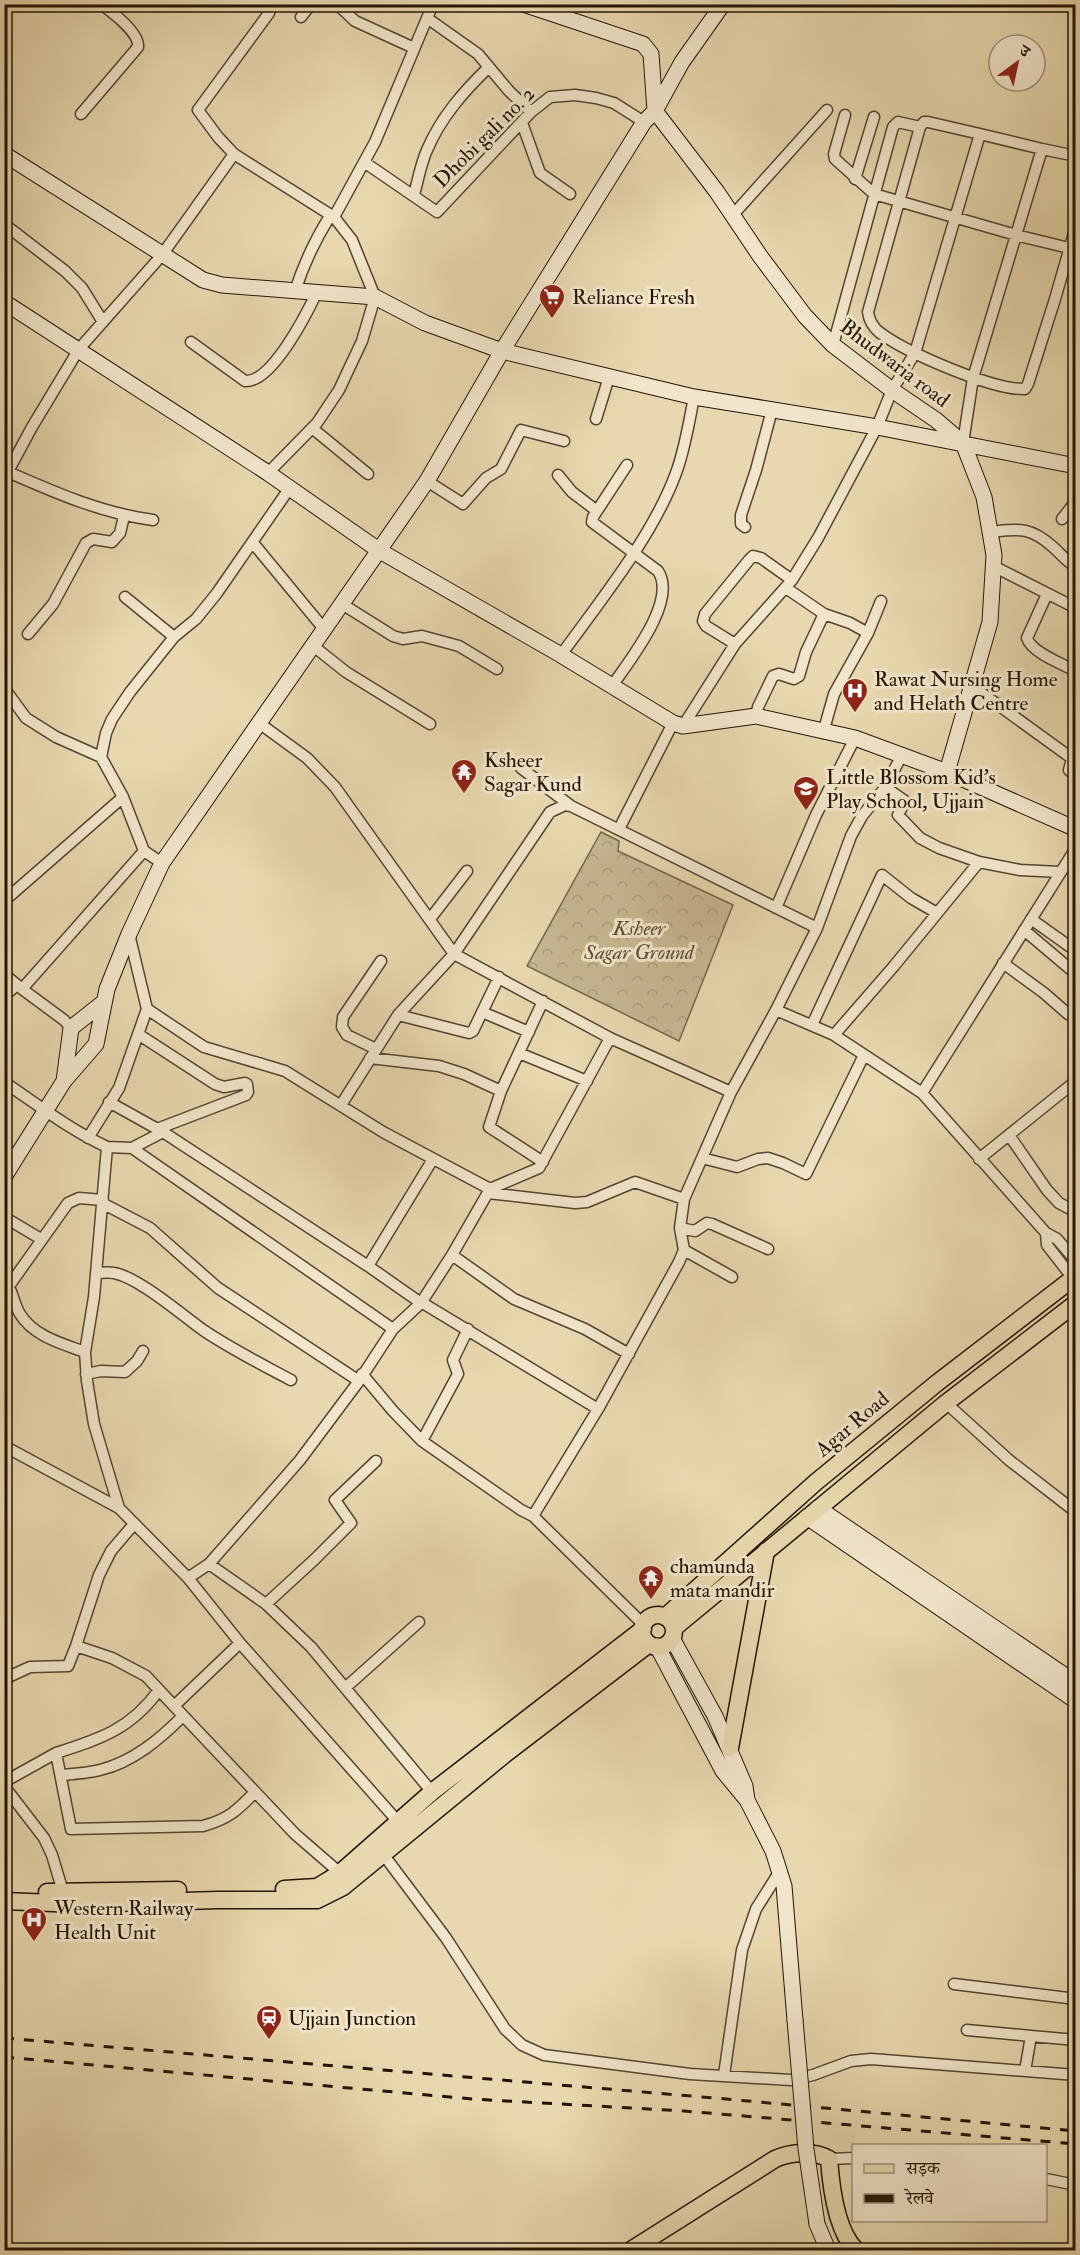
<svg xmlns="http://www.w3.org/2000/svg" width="1080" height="2255" font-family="'IM FELL Double Pica','Noto Serif Devanagari',serif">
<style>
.forest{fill:url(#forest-crowns);stroke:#74664c;stroke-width:1.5}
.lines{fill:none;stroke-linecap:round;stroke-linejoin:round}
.street-casing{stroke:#534530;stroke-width:13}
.secondary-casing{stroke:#211405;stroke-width:17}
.primary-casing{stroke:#211405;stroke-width:19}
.street{stroke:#f1e6cb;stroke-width:10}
.secondary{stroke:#f1e6cb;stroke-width:15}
.primary{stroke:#e9d8af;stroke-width:16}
.rail{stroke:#211405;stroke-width:3;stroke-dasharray:10 10;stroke-linecap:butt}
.secondary-bridge-casing{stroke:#211405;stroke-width:17;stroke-linecap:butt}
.secondary-bridge{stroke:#f1e6cb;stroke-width:15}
.labels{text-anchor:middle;stroke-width:6;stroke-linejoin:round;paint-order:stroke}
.street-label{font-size:21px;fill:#211405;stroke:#f1e6cb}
.poi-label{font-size:21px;fill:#211405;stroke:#f1e6cb;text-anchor:start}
.park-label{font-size:21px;font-style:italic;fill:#5b4d36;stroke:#f1e6cb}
</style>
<defs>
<pattern id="forest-crowns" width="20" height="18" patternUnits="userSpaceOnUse" patternTransform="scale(1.5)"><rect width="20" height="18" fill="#c7b792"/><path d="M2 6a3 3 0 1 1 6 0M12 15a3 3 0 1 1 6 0" fill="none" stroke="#ab9c7c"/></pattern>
</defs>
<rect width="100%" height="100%" fill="#e9d8af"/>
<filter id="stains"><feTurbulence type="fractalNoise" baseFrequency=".00333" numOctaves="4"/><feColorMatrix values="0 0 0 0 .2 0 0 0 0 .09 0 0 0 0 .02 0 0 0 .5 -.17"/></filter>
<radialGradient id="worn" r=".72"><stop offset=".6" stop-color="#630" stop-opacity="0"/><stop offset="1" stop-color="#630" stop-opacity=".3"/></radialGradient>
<path class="forest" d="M601 832 619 841 618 851 733 905 679 1041 527 966Z"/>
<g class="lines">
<defs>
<path id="street" d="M337 4 355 21 414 48
M301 17 311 4
M427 18 478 54 509 91 531 112
M81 114 138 47C140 33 112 12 101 4
M845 115 834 154 835 159 874 194 1016 235 1069 248
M522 123 540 173 570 194
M980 134 928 122H924L920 127 868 312C869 320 872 326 879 332 905 352 992 390 1025 389L1028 384 1055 299 1076 226
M1042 149 1076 156
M234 154 218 137 198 110 269 13 271 4
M364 162 437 212 531 112 550 97 575 95 596 98 614 103 644 122
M855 179 874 117
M414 195C418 180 421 163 427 150 441 117 464 91 489 67
M732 216 827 110
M334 217 375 142 433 4
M4 224 65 271 82 288 103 322
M295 291C304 263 315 240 330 216
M191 342 245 381C272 383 307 313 317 292
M833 345 893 127 898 122 920 127
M596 419 609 377
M312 428 368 474
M8 472C56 493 101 513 153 520
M558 475 572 492 597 511
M4 479 32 427 79 349 162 255 234 154 334 217 352 240 375 297 362 341 339 390 317 423 268 473
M427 481 463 504 486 478 501 469 521 430 564 441
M1062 519 1076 501
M745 527 741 524V515L756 470 772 410
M990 532C1018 529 1030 526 1053 547 1061 554 1067 562 1076 567
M253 543 324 629
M993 566 1076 608
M786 588 824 614 850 623 868 633 834 694 823 733
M1047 594 1027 638C1031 652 1062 664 1076 671
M125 597 174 637
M342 604 393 636 403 639 422 636 459 646 497 669
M868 633 881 601
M28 634 53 604 86 543 93 539 112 542 120 533 124 516
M735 644 706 626 703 621 705 614 749 560 753 556 761 558 792 580
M312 645 346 672 430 724
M561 655C600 601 653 536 676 473 685 449 689 422 694 397
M612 686C629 661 678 601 658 571L592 522 593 517 627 465
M972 686 1070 757 1072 759 1069 770 1076 776
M4 688 26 718 56 737 101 757
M756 716 758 707 773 676 779 674 794 679 799 676 806 652 824 614
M259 723 307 758 335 787 454 954 398 1015 341 1105
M683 726 735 644 792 580 818 538 877 427 892 390 915 353 980 134 1042 149 973 378 963 443
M521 768 571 806
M885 787 905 801 898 815 920 838 939 848 979 862
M123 797 144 851 162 863
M619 829 673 723
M4 901 123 797 101 757 106 733 112 719 130 692 174 637 196 619 217 593 289 489
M776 908 816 815 855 738
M430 919 467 871
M1031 919 1076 951
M1024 930 1076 974
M129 934 147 1009 204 1047 285 1071 383 1132 490 1189
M1003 963 1044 993 1068 1014
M4 974 22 989 144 851
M22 989 64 1020 71 1028
M4 996 17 985
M776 1010 834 1035 922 1093 1046 1233
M482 1012 529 1032
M398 1015 469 1033 473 1031 499 977
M812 1025 882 875 911 898 937 913
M138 1034 215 1084 224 1087 245 1083 247 1084 248 1092 246 1095 157 1129
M834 1035 894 966 979 862 1020 870 1060 872
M610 1038 454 954 550 812 565 805 571 806 817 928
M376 1049 347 1035 342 1027 343 1017 381 961
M519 1053 587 1081
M370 1058 439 1066 464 1074 501 1091
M4 1082C38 1105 70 1130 107 1147L94 1297 85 1352 87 1381 94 1424 119 1508
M922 1093 1076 848
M109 1102 161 1131
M1009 1135 1047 1190 1059 1203 1076 1212
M88 1138 119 1088 147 1009
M107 1147 132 1148 393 1329
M132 1148 163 1132 368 1266 421 1303
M702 1158 737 1167 758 1159 768 1158 783 1163 806 1174 864 1055
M979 1159 1076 1081
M543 1162 489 1127 501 1091 543 1001
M488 1193 575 1203 587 1202 635 1182 684 1199
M102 1203 150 1228 218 1288 359 1381
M4 1217 41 1239
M680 1228 695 1231 707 1223 712 1224 768 1249
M684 1250 732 1277
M452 1255 514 1299 585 1329 629 1354
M368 1266 433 1159
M96 1273C102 1273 109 1272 114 1273 138 1277 182 1315 203 1330 231 1349 261 1364 291 1380
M1075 1281 1047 1245 1046 1233 1057 1239 1076 1261
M7 1284C13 1292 14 1305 20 1314 33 1336 63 1344 85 1352
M4 1293 68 1203 79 1198 103 1200
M421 1302 598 1409
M86 1374 101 1371 125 1372 137 1361 143 1351
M362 1374 393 1411 422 1441 521 1510 533 1516
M946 1403 1009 1460 1076 1512
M422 1441 458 1374 453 1360 468 1329
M4 1446 119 1508 188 1578 240 1643 401 1825
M134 1524 111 1551 99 1575 76 1646 112 1658 146 1676 174 1706
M209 1564 266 1604 311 1647 432 1792
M188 1578 209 1564 300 1460 359 1381 393 1329 421 1303 452 1255 490 1189 539 1168 610 1038 731 1092
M266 1604 315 1559 351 1523 335 1500 376 1461
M644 1625 533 1516 598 1409 679 1262 684 1250 680 1228 684 1199 731 1092 776 1010 817 928 851 836 862 816 884 789 902 755
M240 1643 174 1706 295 1834 340 1873
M4 1679 30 1667 68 1666 76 1646
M345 1688 419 1622
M56 1753C100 1739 131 1729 159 1690
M62 1775C74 1774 88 1773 100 1770 133 1762 160 1739 183 1716
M4 1782 56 1753 71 1829 203 1826C228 1819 237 1811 255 1792
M4 1786 44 1838 52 1855 64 1895
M383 1854 446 1938 505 2029 522 2045 544 2055 690 2074 791 2080 813 2075 851 2061 871 2059 1076 2075
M954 1984 1076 1999
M967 2030 1031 2036
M1025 2071 1031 2036 1076 2040
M724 2075 742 1950 756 1909 780 1871
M829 2159 854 2158
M1046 2179 1076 2185"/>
<path id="secondary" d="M523 4 643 44 651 54 655 111 717 192 760 256 805 316 833 345 892 390 936 420 963 443 984 497 994 555 990 622 947 772
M4 154 203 280 222 285 375 297 425 323 502 351 694 397 877 427 1076 466
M4 302 268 473 380 551 561 655 673 723 683 726 756 716 855 738 947 772 1076 829
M64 1081 71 1028 104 1002
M4 1177 64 1081 96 1044 107 989 129 934 162 863 427 481 502 351 644 122 655 111 682 62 723 4
M818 1508 1076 1683
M807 1517 1076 1701
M672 1638 715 1716 745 1786 747 1800
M657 1646 723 1771 747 1800 773 1851 784 1886 795 2020
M817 2224 828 2250"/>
<path id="primary" d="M642 1631a16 16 0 1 1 32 0a16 16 0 1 1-32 0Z
M665 1617 816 1482 937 1383 1076 1276
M674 1628 946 1403 1076 1303
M730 1748 766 1551
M284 1889 317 1887 340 1873 432 1792 643 1629
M47 1892 178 1890
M4 1901 78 1904 218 1900H317L343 1887 504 1755 649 1644
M631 2250 775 2159C791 2152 813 2150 829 2159 831 2187 836 2231 856 2250"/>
</defs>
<use href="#street" class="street-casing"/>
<use href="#secondary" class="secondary-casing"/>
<use href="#primary" class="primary-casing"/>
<use href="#street" class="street"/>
<use href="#secondary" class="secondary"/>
<use href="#primary" class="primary"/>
<path class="rail" d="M4 2038 726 2099 1076 2131
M4 2057 472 2099 684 2111 1076 2144"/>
<defs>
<path id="secondary-bridge" d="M795 2020 806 2149 817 2224"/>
</defs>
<use href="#secondary-bridge" class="secondary-bridge-casing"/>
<use href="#secondary-bridge" class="secondary-bridge"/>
</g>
<defs>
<symbol id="supermarket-pin" viewBox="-11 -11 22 30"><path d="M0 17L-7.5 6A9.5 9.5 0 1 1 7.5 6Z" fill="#8f2418" stroke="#f1e6cb"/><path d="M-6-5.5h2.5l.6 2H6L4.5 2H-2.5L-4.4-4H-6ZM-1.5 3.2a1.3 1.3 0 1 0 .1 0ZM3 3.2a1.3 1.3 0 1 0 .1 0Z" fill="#fff"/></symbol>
<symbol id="hospital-pin" viewBox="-11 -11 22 30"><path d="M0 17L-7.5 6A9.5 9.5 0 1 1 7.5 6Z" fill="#8f2418" stroke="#f1e6cb"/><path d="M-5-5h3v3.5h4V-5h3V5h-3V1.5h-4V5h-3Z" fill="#fff"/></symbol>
<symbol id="temple-pin" viewBox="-11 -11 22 30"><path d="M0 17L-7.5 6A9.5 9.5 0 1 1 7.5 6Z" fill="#8f2418" stroke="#f1e6cb"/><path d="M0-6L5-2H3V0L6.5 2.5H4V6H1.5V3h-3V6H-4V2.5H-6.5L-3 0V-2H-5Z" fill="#fff"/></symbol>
<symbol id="school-pin" viewBox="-11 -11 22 30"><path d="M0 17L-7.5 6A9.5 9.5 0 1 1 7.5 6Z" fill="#8f2418" stroke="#f1e6cb"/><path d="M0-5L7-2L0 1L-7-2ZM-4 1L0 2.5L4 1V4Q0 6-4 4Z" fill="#fff"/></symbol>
<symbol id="station-pin" viewBox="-11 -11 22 30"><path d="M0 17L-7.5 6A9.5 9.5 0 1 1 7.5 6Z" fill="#8f2418" stroke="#f1e6cb"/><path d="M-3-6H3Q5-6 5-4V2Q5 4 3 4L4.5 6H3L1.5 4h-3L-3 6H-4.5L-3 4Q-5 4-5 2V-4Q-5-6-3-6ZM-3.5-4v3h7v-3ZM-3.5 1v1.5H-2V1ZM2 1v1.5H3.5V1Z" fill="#fff"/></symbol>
</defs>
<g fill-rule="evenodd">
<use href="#supermarket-pin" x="537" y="282" width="30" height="40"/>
<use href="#hospital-pin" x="840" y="676" width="30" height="40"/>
<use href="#temple-pin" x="449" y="757" width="30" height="40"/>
<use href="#school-pin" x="791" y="774" width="30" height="40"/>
<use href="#temple-pin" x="636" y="1563" width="30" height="40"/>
<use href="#hospital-pin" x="19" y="1905" width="30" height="40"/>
<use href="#station-pin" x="254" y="2003" width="30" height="40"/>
</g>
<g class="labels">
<g class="street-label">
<text transform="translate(484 137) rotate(-45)" y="7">Dhobi gali no. 2</text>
<text transform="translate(895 363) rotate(37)" y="7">Bhudwaria road</text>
<text transform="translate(852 1424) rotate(-40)" y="7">Agar Road</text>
</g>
<g class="poi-label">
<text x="572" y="304">Reliance Fresh</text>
<text x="874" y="686">Rawat Nursing Home<tspan x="874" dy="24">and Helath Centre</tspan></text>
<text x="484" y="767">Ksheer<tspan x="484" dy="24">Sagar Kund</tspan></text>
<text x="826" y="784">Little Blossom Kid's<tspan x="826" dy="24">Play School, Ujjain</tspan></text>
<text x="670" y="1573">chamunda<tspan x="670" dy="24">mata mandir</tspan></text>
<text x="54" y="1915">Western Railway<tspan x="54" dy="24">Health Unit</tspan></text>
<text x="288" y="2025">Ujjain Junction</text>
</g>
<g class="park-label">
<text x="639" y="935">Ksheer<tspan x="639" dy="24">Sagar Ground</tspan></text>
</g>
</g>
<rect width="1080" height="2255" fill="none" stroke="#e9d8af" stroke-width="24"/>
<rect x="6" y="6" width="1068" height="2243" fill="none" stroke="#211405" stroke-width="3"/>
<rect x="12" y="12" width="1056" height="2231" fill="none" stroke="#211405" stroke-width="1.5"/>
<rect x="852" y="2144" width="195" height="78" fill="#f1e6cb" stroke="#9e927c" stroke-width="1.5"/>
<rect x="864" y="2164" width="30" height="9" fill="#e9d8af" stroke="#9e927c" stroke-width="1.5"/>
<text x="906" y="2174" font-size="18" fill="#211405">सड़क</text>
<rect x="864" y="2194" width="30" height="9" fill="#211405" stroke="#9e927c" stroke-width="1.5"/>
<text x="906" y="2204" font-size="18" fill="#211405">रेलवे</text>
<g transform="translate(1017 63) rotate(33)"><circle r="28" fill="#f1e6cb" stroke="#9e927c" stroke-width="1.5"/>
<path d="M0-4.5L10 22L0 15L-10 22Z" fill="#8f2418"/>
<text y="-9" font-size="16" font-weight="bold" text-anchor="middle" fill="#211405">उ</text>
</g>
<rect width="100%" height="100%" filter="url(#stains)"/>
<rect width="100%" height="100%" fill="url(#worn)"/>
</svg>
